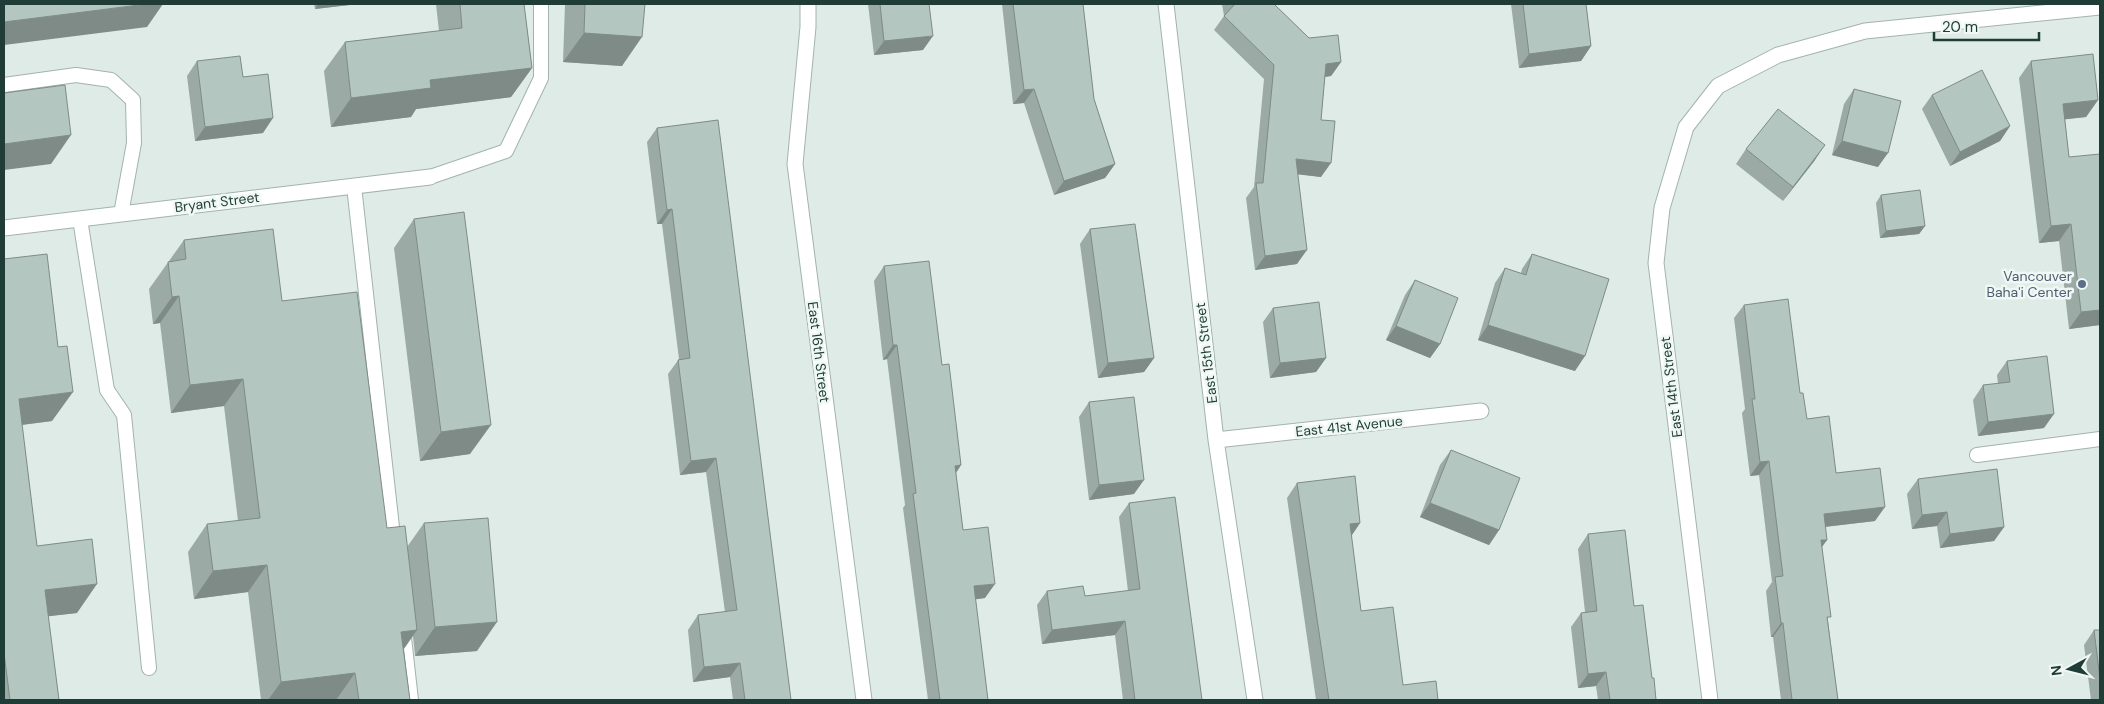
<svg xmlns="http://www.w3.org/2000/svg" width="2104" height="704" font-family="'DM Sans',sans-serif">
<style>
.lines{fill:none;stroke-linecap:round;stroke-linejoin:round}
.service-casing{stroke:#a2b3ae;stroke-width:16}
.minor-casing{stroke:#a2b3ae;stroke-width:17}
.service{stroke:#fff;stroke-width:14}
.minor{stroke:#fff;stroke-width:15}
.wall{fill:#9baaa5}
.shaded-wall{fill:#7e8b86}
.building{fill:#b4c6c0;stroke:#7e8b86}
.service-dot{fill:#5c6f8a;stroke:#f0f8f4;stroke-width:2}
.labels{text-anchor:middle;stroke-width:5;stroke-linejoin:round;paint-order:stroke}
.street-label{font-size:14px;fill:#1f3c36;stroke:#f0f8f4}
.service-label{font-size:14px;fill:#4e5e75;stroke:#f0f8f4;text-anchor:end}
</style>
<rect width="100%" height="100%" fill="#dfebe7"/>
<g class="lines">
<defs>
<path id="service" d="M4 85 76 75 111 80 133 100 134 143 121 214
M430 177 506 151 541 78V4
M354 186 394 545
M80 219 107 390 124 415 149 668
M1977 455 2100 439
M403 629 411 700"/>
<path id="minor" d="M808 4V27L795 164 864 700
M1166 4 1216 440 1255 700
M4 228 430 177
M1216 440 1481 411
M1710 700 1656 263 1662 208 1686 127 1718 86 1778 55 1865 31 2100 7"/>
</defs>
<use href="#service" class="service-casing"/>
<use href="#minor" class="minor-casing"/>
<use href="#service" class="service"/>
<use href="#minor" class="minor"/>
</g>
<path class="wall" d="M314 4H358L315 9Z
M436 4H524L532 68 511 97 416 109 411 117 331 127 324 71 345 42 439 31Z
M565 4H645L622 66 563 62Z
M868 4H929L923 50 874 55Z
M1002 4H1083L1094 99 1115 164 1105 178 1054 195 1024 103 1013 104Z
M1222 4H1274L1309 38 1341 62 1331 76 1325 77 1321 120V177L1298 174 1297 264 1255 270 1246 198 1254 187 1264 79 1214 30 1224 16Z
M1511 4H1586L1591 46 1581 61 1519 68Z
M197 61 243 77 263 133 195 141 187 76Z
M2031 61 2098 100 2086 117 2065 119 2069 157 2100 325 2069 329 2059 241 2039 243 2019 78Z
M1854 89 1878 167 1832 155 1844 104Z
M1932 95 2010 126 2000 141 1950 166 1922 109Z
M657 128 791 700H733L730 677 693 682 688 630 698 615 725 612 706 472 680 475 668 374 679 359 662 224H657L647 142Z
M1746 149 1815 160 1783 201 1736 164Z
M1881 195 1925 226 1919 234 1880 238 1876 203Z
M414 219 470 454 420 461 394 248Z
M1090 229 1154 358 1144 372 1098 378 1080 244Z
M184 240 282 301 387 528 407 547 424 523 477 651 415 656 413 636 404 649 410 700H261L248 592 194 599 188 552 207 524 238 521 224 406 171 413 160 323 153 324 149 289Z
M1532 254 1575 371 1478 340 1495 283 1505 268 1521 273 1522 269Z
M4 259 52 421 22 425 37 546 77 613 48 616 59 700H4Z
M884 266 942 365 961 465 956 473 963 530 985 598 975 599 988 700H928L903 508 905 505 887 359 883 360 874 281Z
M1415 280 1440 344 1430 358 1386 340 1405 295Z
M1744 305 1800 393 1807 419 1836 473 1875 521 1825 527 1827 540 1822 546 1828 621 1838 700H1781L1773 637H1771L1766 591 1772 582 1759 475 1750 476 1742 413 1745 409 1734 318Z
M1273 308 1326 358 1316 372 1270 378 1263 322Z
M2007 361 2044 428 1978 436 1973 400 1983 385 1998 384 1997 375Z
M1089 402 1134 494 1089 500 1079 417Z
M1451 450 1499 530 1489 545 1420 517 1440 465Z
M1918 479 2004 527 1994 541 1940 548 1937 526 1912 529 1907 494Z
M1297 483 1360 523 1351 536 1361 611 1403 685 1438 700H1316L1287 498Z
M1129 503 1202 700H1123L1115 635 1042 644 1037 605 1047 591 1085 596 1128 591 1119 517Z
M1588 534 1634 606 1652 678 1656 700H1598L1596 686 1578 688 1571 627 1581 613 1585 612 1578 549Z
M2094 630H2100V700H2091L2084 645Z"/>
<path class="shaded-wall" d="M147 4H163L147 27 4 45V22Z
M318 4H358L315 9Z
M584 33 642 37 622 66 563 62Z
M933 36 923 50 874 55 884 41Z
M1591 46 1581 61 1519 68 1529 54Z
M1341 62 1331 76 1316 78 1326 64Z
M532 68 511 97 416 109 411 117 331 127 351 98 430 80Z
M1034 89 1024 103 1013 104 1024 90Z
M2098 100 2086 117 2051 121 2063 104Z
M273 118 263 133 195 141 205 127Z
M2010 126 2000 141 1950 166 1960 152Z
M71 135 51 164 4 170V144Z
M1842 141 1888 153 1878 167 1832 155Z
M1825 145 1815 160 1783 201 1793 187Z
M1296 159 1331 163 1321 177 1286 173Z
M1115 164 1105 178 1054 195 1064 181Z
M672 209 662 224H657L667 210Z
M2071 224 2059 241 2039 243 2051 226Z
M1925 226 1919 234 1880 238 1886 231Z
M1307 250 1297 264 1255 270 1265 256Z
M179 296 160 323 153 324 172 297Z
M2100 310V325L2069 329 2081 312Z
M1488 325 1585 356 1575 371 1478 340Z
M1396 326 1440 344 1430 358 1386 340Z
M893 345H897L887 359 883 360Z
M1154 358 1144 372 1098 378 1108 363Z
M1326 358 1316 372 1270 378 1280 363Z
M243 379 224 406 171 413 190 385Z
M73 392 52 421 4 427 19 399Z
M2054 414 2044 428 1978 436 1988 422Z
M491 425 470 454 420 461 441 432Z
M716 458 706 472 680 475 691 461Z
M1769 461 1759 475 1750 476 1760 462Z
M961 465 951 480 955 466Z
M1144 480 1134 494 1089 500 1099 485Z
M1430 503 1499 530 1489 545 1420 517Z
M1885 507 1875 521 1814 528 1824 514Z
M1947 512 1937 526 1912 529 1922 515Z
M1360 523 1350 538V524Z
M2004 527 1994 541 1940 548 1950 534Z
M1821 540H1827L1817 554Z
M267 565 248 592 194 599 213 571Z
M97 584 77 613 25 619 45 590Z
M995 584 985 598 964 601 974 586Z
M1125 621 1115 635 1042 644 1052 630Z
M497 622 477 651 415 656 435 627Z
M1781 623H1783L1773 637H1771Z
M417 630 397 658 401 632Z
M740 663 730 677 693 682 704 667Z
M1606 672 1596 686 1578 688 1588 674Z
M355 673 336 700H268L281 682Z"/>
<path class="building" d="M4 4H147L4 22Z
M460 4H524L532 68 430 80 431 88 351 98 345 42 462 28Z
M585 4H645L642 37 584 33Z
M880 4H929L933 36 884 41Z
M1013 4H1083L1094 99 1115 164 1064 181 1034 89 1024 90Z
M1234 4H1274L1309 38 1338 35 1341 62 1326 64 1321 120 1335 121 1331 163 1296 159 1307 250 1265 256 1256 183H1263L1274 65 1224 16 1234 5Z
M1523 4H1586L1591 46 1529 54Z
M2093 54 2098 100 2063 104 2069 157 2100 154V310L2081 312 2071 224 2051 226 2031 61Z
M240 56 243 77 268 74 273 118 205 127 197 61Z
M1982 70 2010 126 1960 152 1932 95Z
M65 85 71 135 4 144V93Z
M1854 89 1901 101 1888 153 1842 141Z
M1778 109 1825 145 1793 187 1746 149Z
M718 120 791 700H745L740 663 704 667 698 615 737 610 716 458 691 461 678 360 690 358 672 209 667 210 657 128Z
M1920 190 1925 226 1886 231 1881 195Z
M464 212 491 425 441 432 414 219Z
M1135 224 1154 358 1108 363 1090 229Z
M273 229 282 301 357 292 387 528 405 526 417 630 401 632 410 700H359L355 673 281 682 267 565 213 571 207 524 260 518 243 379 190 385 179 296 172 297 168 262 186 259 184 240Z
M47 254 58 347 67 346 73 392 19 399 37 546 92 539 97 584 45 590 59 700H10L4 653V259Z
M1532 254 1609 279 1585 356 1488 325 1505 268 1526 275Z
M929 261 942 365 949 364 961 465 955 466 963 530 988 527 995 584 974 586 988 700H940L913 494 916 493 897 345H893L884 266Z
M1415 280 1458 298 1440 344 1396 326Z
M1788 299 1800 393H1803L1807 419 1829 416 1836 473 1880 468 1885 507 1824 514 1827 540H1821L1831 617H1827L1838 700H1792L1783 623H1781L1775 577 1783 576 1769 461 1760 462 1752 399H1755L1744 305Z
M1319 302 1326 358 1280 363 1273 308Z
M2047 356 2054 414 1988 422 1983 385 2010 382 2007 361Z
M1134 397 1144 480 1099 485 1089 402Z
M1451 450 1520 478 1499 530 1430 503Z
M1997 469 2004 527 1950 534 1947 512 1922 515 1918 479Z
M1355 476 1360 523 1350 524 1361 611 1393 607 1403 685 1436 681 1438 700H1329L1297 483Z
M1175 497 1202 700H1135L1125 621 1052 630 1047 591 1083 586 1085 596 1140 589 1129 503Z
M488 518 497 622 435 627 424 523Z
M1625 530 1634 606 1643 605 1652 678H1654L1656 700H1610L1606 672 1588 674 1581 613 1597 611 1588 534Z
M2094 630H2100V679Z
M291 699V700H278Z"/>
<circle class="service-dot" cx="2082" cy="284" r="5"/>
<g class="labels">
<g class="street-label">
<text transform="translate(217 202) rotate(-7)" y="5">Bryant Street</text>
<text transform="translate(819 352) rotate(83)" y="5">East 16th Street</text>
<text transform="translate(1206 353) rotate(-97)" y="5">East 15th Street</text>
<text transform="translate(1671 387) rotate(-97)" y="5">East 14th Street</text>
<text transform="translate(1349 426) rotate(-6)" y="5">East 41st Avenue</text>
</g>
<g class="service-label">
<text x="2072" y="281">Vancouver<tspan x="2072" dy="16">Baha'i Center</tspan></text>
</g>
</g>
<rect width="2104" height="704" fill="none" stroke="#1f3c36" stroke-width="10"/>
<g transform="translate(2069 669) rotate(263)" stroke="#f0f8f4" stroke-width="4" paint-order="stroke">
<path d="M0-4L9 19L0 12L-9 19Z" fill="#1f3c36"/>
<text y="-8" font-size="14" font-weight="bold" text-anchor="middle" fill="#1f3c36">N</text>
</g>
<path d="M1934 32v8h105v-8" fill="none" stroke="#1f3c36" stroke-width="2.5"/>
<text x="1942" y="32" font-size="15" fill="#1f3c36" stroke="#f0f8f4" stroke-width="4" paint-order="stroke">20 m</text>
</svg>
